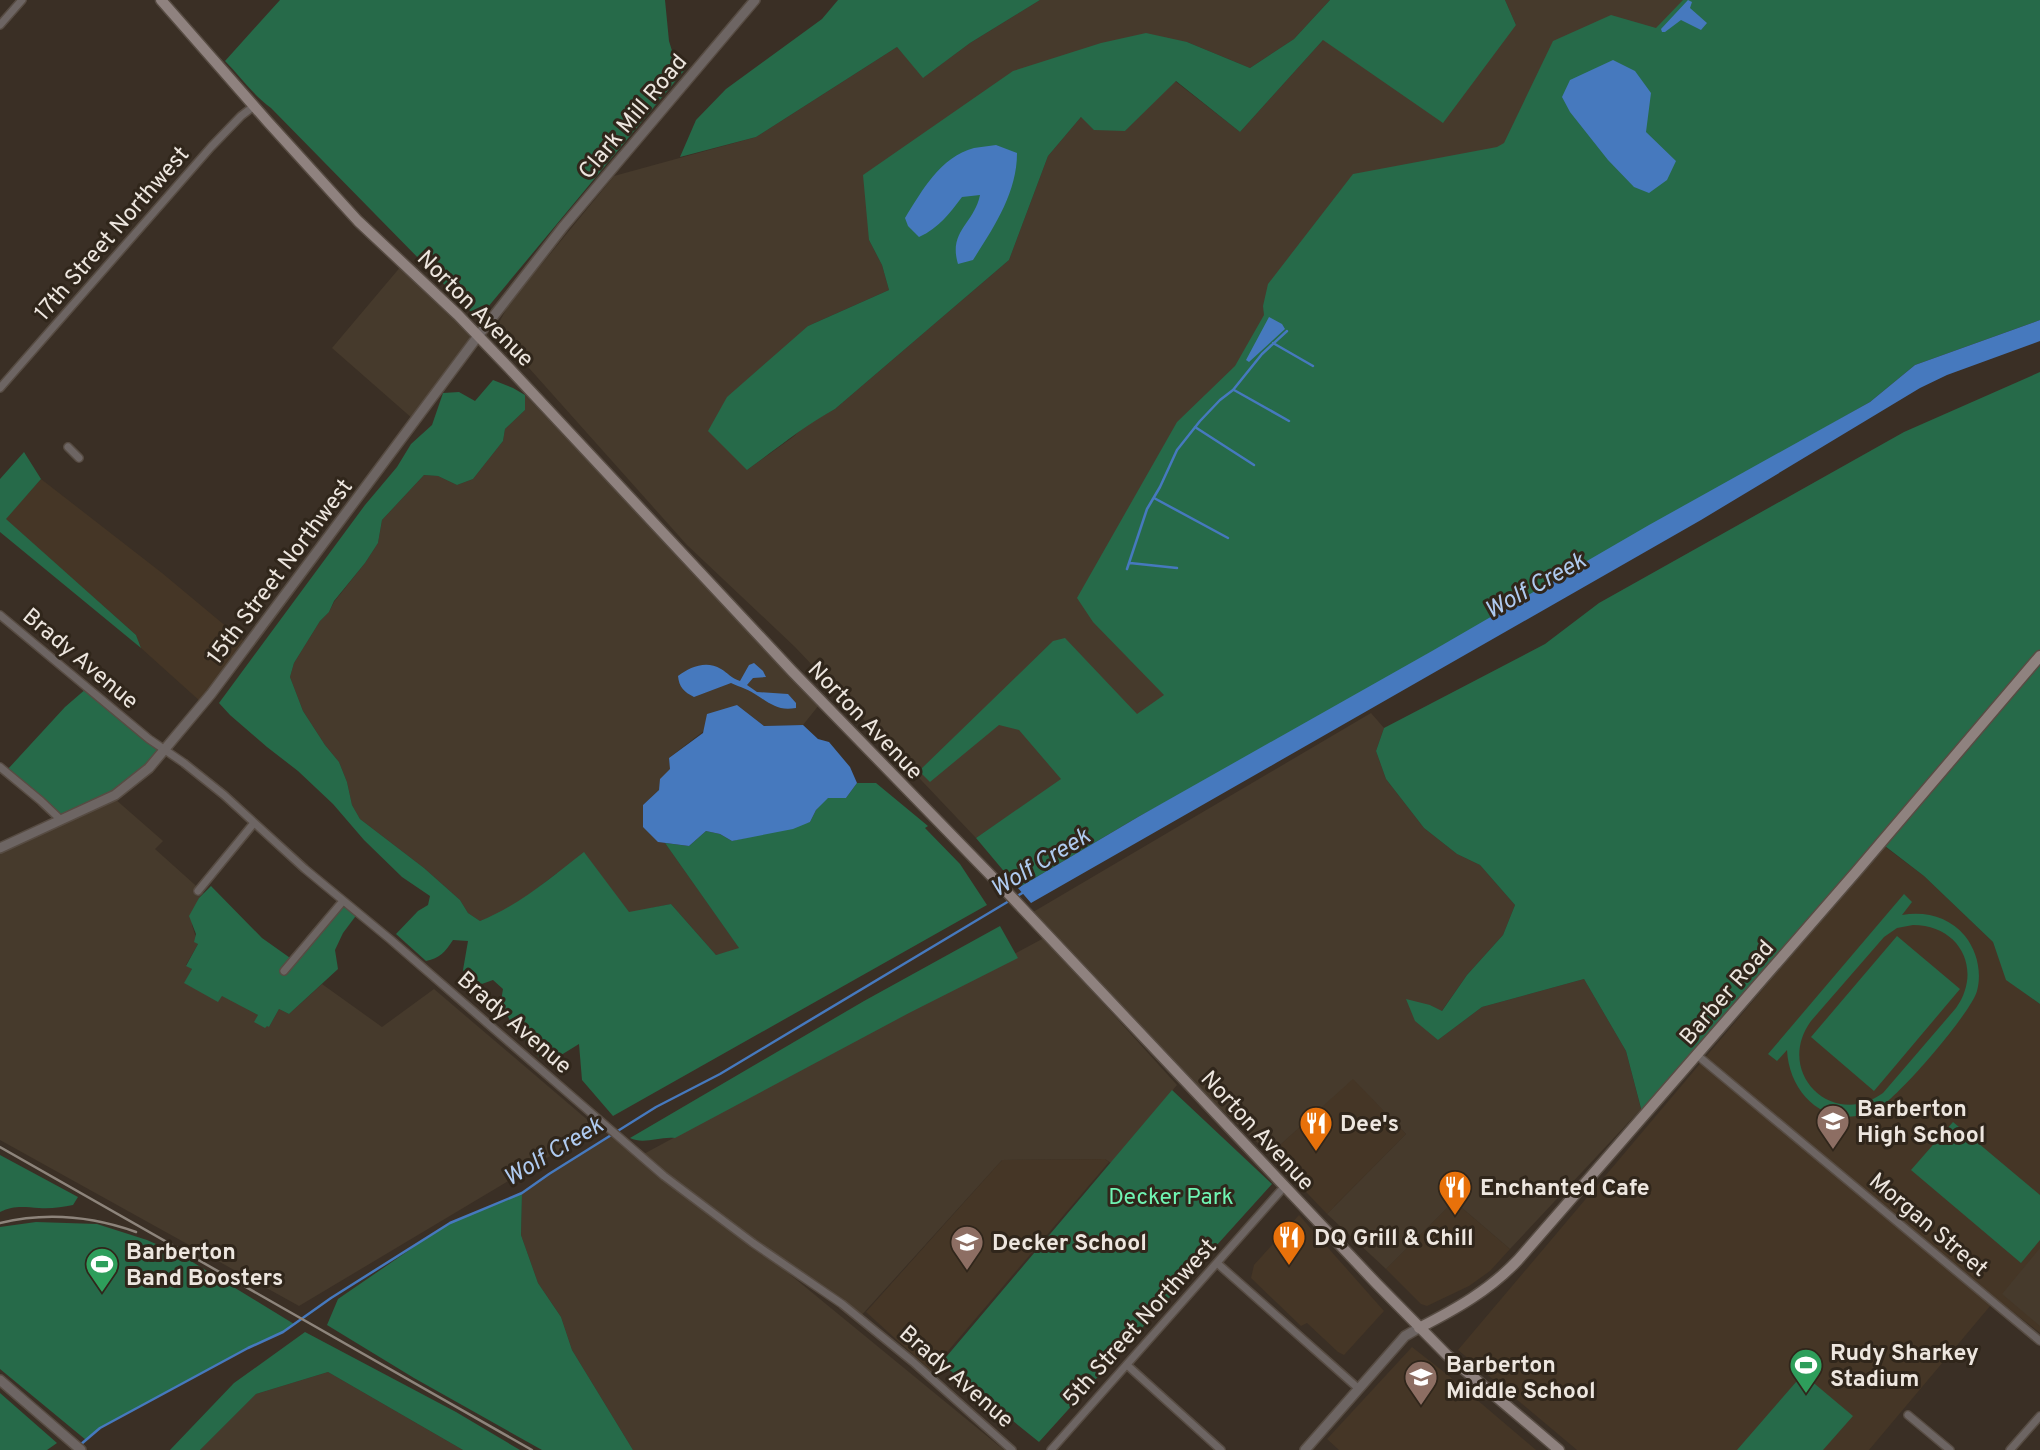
<svg xmlns="http://www.w3.org/2000/svg" width="2040" height="1450" font-family="Overpass,sans-serif">
<style>
.built{fill:#453626}
.industrial{fill:#463a2c}
.green{fill:#266a49;fill-rule:evenodd}
.water{fill:#4679be}
.lines{fill:none;stroke-linecap:round;stroke-linejoin:round}
.stream{stroke:#4679be;stroke-width:2.5}
.minor-casing{stroke:#574c43;stroke-width:10}
.tertiary-casing{stroke:#574c43;stroke-width:12}
.secondary-casing{stroke:#574c43;stroke-width:13}
.minor{stroke:#6d6563;stroke-width:7}
.tertiary{stroke:#6d6563;stroke-width:9}
.secondary{stroke:#8f827f;stroke-width:10}
.rail{stroke:#8d847b;stroke-width:2.5}
.labels{text-anchor:middle;stroke-width:6;stroke-linejoin:round;paint-order:stroke}
.street-label{font-size:23px;fill:#ede6df;stroke:#30261b}
.poi-label{font-size:23px;font-weight:bold;fill:#ede6df;stroke:#30261b;text-anchor:start}
.park-label{font-size:23px;fill:#70f5b3;stroke:#30261b}
.water-label{font-size:24px;font-style:italic;fill:#afcaef;stroke:#30261b}
</style>
<rect width="100%" height="100%" fill="#3a2f25"/>
<path class="built" d="M41 479 162 573 246 643 201 702 141 648 136 635 5 519Z
M1884 846 1924 876 1993 942 2007 980 2040 1004V1333L1996 1299 1869 1450H1577L1458 1350Z
M1353 1078 1406 1134 1327 1214 1270 1154Z
M1105 1159 1109 1162 931 1371 866 1312 1002 1160Z
M1454 1201 1510 1249 1490 1271 1469 1286 1427 1306 1421 1304 1386 1269Z
M1299 1215 1384 1311 1344 1355 1338 1352 1307 1323 1301 1326 1251 1278 1254 1265Z
M1412 1347 1449 1376 1536 1450H1339L1327 1439Z"/>
<path class="industrial" d="M1040 0H1330L1294 39 1250 68 1187 42 869 240 882 265 889 290 808 326 747 470 793 437 807 424 835 409 1009 260 1048 156 1081 117 1125 131 1175 81 1240 132 1323 40 1516 25 1505 0H1732L1319 434 1214 592 1189 700 1132 732 976 838 795 647 687 545 495 330 509 304 614 176 756 137 897 47 924 77 970 43Z
M402 265 474 336 413 419 332 348Z
M525 395 819 705 803 725 764 726 737 705 669 758 671 769 659 790 643 805 658 842 665 843 740 949 716 955 671 904 629 913 557 873 521 901 497 915 480 921 468 913 460 900 424 868 360 819 352 805 347 782 339 762 325 745 303 711 290 677 294 663 320 621 329 612 334 602 365 563 378 543 382 520 424 475 438 476 457 485 473 479 503 441 505 429 525 410Z
M1371 713 1384 728 1376 751 1386 779 1424 828 1457 854 1480 865 1515 905 1503 935 1467 975 1441 1012 1430 1005 1438 1040 1482 1007 1584 979 1626 1051 1641 1109 1510 1249 1454 1201 1386 1269 1327 1214 1406 1134 1353 1079 1270 1154 1152 1046 1028 915Z
M115 799 163 841 155 849 204 893 199 898 192 925 198 944 186 965 192 969 185 983 218 1001 222 995 258 1015 269 1027 279 1009 289 1014 322 984 382 1027 434 989 597 1128 299 1306 0 1140V853Z
M1044 938 1177 1085 1111 1163 1105 1159 1002 1160 859 1318 640 1156Z
M610 1136 694 1204 776 1263 1004 1450H633L572 1350 561 1317 538 1283 521 1235 522 1193 549 1174Z
M2040 1248V1326L2002 1294Z
M328 1372 463 1450H200L256 1394Z"/>
<path class="green" d="M280 0H665L669 41 673 54 688 66 478 319 271 108C253 95 241 77 225 61Z
M838 0H1040L970 43 923 78 897 47 756 137 680 157 696 120 726 89 822 19Z
M1330 0H1505L1516 25 1443 123 1323 40 1240 132 1176 81 1125 131 1094 130 1081 117 1048 156 1009 260 835 409C804 426 776 449 747 470L708 431 727 397 808 326 889 290 882 265 869 240 863 175 1013 71 1101 43 1146 33 1187 42 1250 68 1294 39Z
M1683 0H2040V320L1915 365 1870 402 1225 770 1138 817 1018 888 976 838 1061 779 1019 730 999 725 930 782 919 771 1053 641 1065 638 1137 714 1164 695 1093 622 1077 598 1177 422 1235 366 1264 315 1263 306 1268 284 1353 174 1497 147 1504 143 1553 41 1611 15 1656 28Z
M2040 372V1004L2006 980 1993 942 1924 876 1881 843 1643 1116 1626 1051 1584 979 1482 1007 1438 1040 1415 1021 1406 999 1430 1005 1442 1011 1467 975 1503 935 1515 905 1480 865 1457 854 1424 828 1386 779 1376 751 1384 728 1545 644 1599 603 1904 432Z
M493 380 513 388 525 395V410L505 429 503 441 473 479 457 485 438 476 424 475 382 520 378 543 365 563 334 601 329 612 320 621 294 663 290 677 303 711 325 745 339 762 347 782 352 805 360 819 424 868 460 900 468 913 480 921C518 906 552 877 584 852L629 912 671 904 716 955 739 948 665 843 689 846 706 831 720 834 732 841 810 822 816 810 828 797 846 798 857 783H876L928 826 925 828 960 864 987 905 613 1116 582 1080 579 1044 553 1060 539 1057 510 1021 501 1001 503 989 493 980 479 985 467 979 463 970 468 941 453 940C445 952 440 958 426 961L396 934 418 911 428 905 430 896 402 877 364 840 333 804 298 771 267 747 230 715 219 703 365 505 397 467 411 444 432 425 443 393 459 392 475 401Z
M24 452 41 479 6 519 136 635 141 648 0 532V479Z
M87 688 161 751 129 782 62 818 8 769 65 707Z
M211 886 262 938 293 960 343 901 358 913 343 933 335 950 338 969 289 1014 279 1009 269 1027 267 1026 265 1028 254 1022 258 1015 222 996 218 1002 184 983 192 969 186 966 198 944 194 942 196 934 189 916 199 898Z
M1904 894 1912 902 1902 915C1926 911 1949 917 1965 936 1977 951 1982 972 1977 991 1971 1013 1895 1102 1874 1111 1828 1131 1789 1095 1787 1050L1777 1061 1768 1054ZM1913 925C1960 925 1983 970 1956 1008L1883 1093C1832 1130 1774 1072 1811 1021L1884 937 1897 928Z
M1000 926 1018 958 909 1013 675 1138C660 1136 644 1145 630 1138L864 1001Z
M1897 936 1960 989 1874 1091 1811 1037Z
M1172 1090 1272 1184 1039 1442 941 1363Z
M1953 1122 2040 1195V1240L2021 1263 1911 1170Z
M0 1155 78 1197 73 1205C62 1207 51 1209 39 1208 24 1207 14 1205 0 1212Z
M522 1193 521 1235 538 1283 561 1317 572 1350 633 1450H542L414 1378 327 1325 338 1299 424 1240 450 1223Z
M36 1222 97 1224 147 1240 181 1255 294 1324 283 1332 248 1348 100 1428 86 1440 0 1369V1227Z
M305 1332 456 1412 520 1450H463L328 1372 256 1394 200 1450H170L234 1383Z
M1803 1374 1853 1416 1823 1450H1737Z
M0 1393 57 1443 47 1450H0Z"/>
<path class="water" d="M1688 0 1692 2 1690 8 1707 23 1701 30 1681 20 1665 32H1662L1661 29Z
M1613 60 1635 71 1651 93 1646 132 1676 161 1667 180 1649 193 1634 187 1608 160 1570 112 1562 97 1570 80Z
M996 145 1017 153C1017 193 994 227 973 260L958 264C948 231 974 224 980 195L962 197C949 214 939 228 919 237L908 226 905 218C922 191 940 157 974 148 981 147 989 146 996 145Z
M1269 317 1282 324 1285 329 1249 362 1246 360Z
M2040 320V341L1947 375 1920 388 1701 520 1031 903 1018 888 1138 817 1432 651 1649 525 1870 402 1915 365Z
M754 663 763 671 766 677 753 678 747 685 757 692 788 694 796 703V708C779 711 772 705 758 696 750 690 740 687 731 683L694 697C684 692 679 687 678 676 690 667 706 660 721 669 728 673 731 678 740 681L749 665Z
M737 705 764 726 803 725 818 739 829 742 850 767 857 783 846 798H828L816 810 810 822 793 829 732 841 720 834 706 831 689 846 658 842 643 827V805L659 790 660 779 670 769 669 758 703 733 707 714Z"/>
<g class="lines">
<path class="stream" d="M1273 343 1313 366
M1234 390 1289 421
M1195 427 1254 465
M1154 498 1228 538
M1130 563 1177 568
M1127 569 1147 509 1160 487 1177 450 1200 421 1220 400 1233 390 1262 354 1287 331
M80 1445 100 1428 248 1348 283 1332 331 1298 450 1223 522 1193 549 1174 656 1107 720 1074 1024 892"/>
<defs>
<path id="minor" d="M0 25 22 0
M0 388 211 147 241 116 254 106
M68 447 79 458
M0 615 149 739 184 763 224 795 305 869 391 940 664 1176 753 1243 842 1304 912 1361 1012 1450
M0 767 41 801 61 820
M198 891 254 823
M284 971 343 901
M1697 1055 2040 1341
M1217 1263 1359 1389
M1127 1365 1221 1450
M1908 1415 1950 1450
M1051 1450 1284 1187
M2010 1450 2040 1416"/>
<path id="tertiary" d="M0 848 115 795 149 768 211 694 478 336 563 227 755 0
M0 1380 81 1450
M1305 1450 1405 1336 1419 1328"/>
<path id="secondary" d="M161 0 268 122 358 221 458 315 509 368 792 671 1006 891 1376 1283 1447 1355 1559 1450
M1419 1328C1456 1309 1490 1290 1518 1260L1856 872 2040 656"/>
</defs>
<use href="#minor" class="minor-casing"/>
<use href="#tertiary" class="tertiary-casing"/>
<use href="#secondary" class="secondary-casing"/>
<use href="#minor" class="minor"/>
<use href="#tertiary" class="tertiary"/>
<use href="#secondary" class="secondary"/>
<path class="rail" d="M0 1147 532 1450
M0 1223C46 1212 91 1216 136 1232"/>
</g>
<defs>
<symbol id="school-pin" viewBox="-11 -11 22 30"><path d="M0 17L-7.5 6A9.5 9.5 0 1 1 7.5 6Z" fill="#8d6e63" stroke="#30261b"/><path d="M0-5L7-2L0 1L-7-2ZM-4 1L0 2.5L4 1V4Q0 6-4 4Z" fill="#fff"/></symbol>
<symbol id="restaurant-pin" viewBox="-11 -11 22 30"><path d="M0 17L-7.5 6A9.5 9.5 0 1 1 7.5 6Z" fill="#e8710a" stroke="#30261b"/><path d="M-5-6h1v4h1v-4h1v4h1v-4h1v5L-1.5 .5V6h-2V.5L-5-1ZM5-6V6H3V1.5H1.5Q1.5-4 5-6Z" fill="#fff"/></symbol>
<symbol id="stadium-pin" viewBox="-11 -11 22 30"><path d="M0 17L-7.5 6A9.5 9.5 0 1 1 7.5 6Z" fill="#2e9e5b" stroke="#30261b"/><path d="M0-5a6.5 5 0 1 0 0 10a6.5 5 0 1 0 0-10ZM-3.5-1.8h7v3.6h-7Z" fill="#fff"/></symbol>
</defs>
<g fill-rule="evenodd">
<use href="#school-pin" x="1814" y="1102" width="38" height="52"/>
<use href="#restaurant-pin" x="1297" y="1104" width="38" height="52"/>
<use href="#restaurant-pin" x="1436" y="1168" width="38" height="52"/>
<use href="#restaurant-pin" x="1270" y="1218" width="38" height="52"/>
<use href="#school-pin" x="948" y="1223" width="38" height="52"/>
<use href="#stadium-pin" x="83" y="1245" width="38" height="52"/>
<use href="#stadium-pin" x="1787" y="1346" width="38" height="52"/>
<use href="#school-pin" x="1402" y="1358" width="38" height="52"/>
</g>
<g class="labels">
<g class="street-label">
<text transform="translate(632 116) rotate(-50)" y="8">Clark Mill Road</text>
<text transform="translate(111 233) rotate(-49)" y="8">17th Street Northwest</text>
<text transform="translate(476 308) rotate(45)" y="8">Norton Avenue</text>
<text transform="translate(279 571) rotate(-53)" y="8">15th Street Northwest</text>
<text transform="translate(81 658) rotate(40)" y="8">Brady Avenue</text>
<text transform="translate(866 720) rotate(46)" y="8">Norton Avenue</text>
<text transform="translate(1726 992) rotate(-49)" y="8">Barber Road</text>
<text transform="translate(515 1022) rotate(41)" y="8">Brady Avenue</text>
<text transform="translate(1258 1130) rotate(47)" y="8">Norton Avenue</text>
<text transform="translate(1929 1224) rotate(40)" y="8">Morgan Street</text>
<text transform="translate(1139 1322) rotate(-48)" y="8">5th Street Northwest</text>
<text transform="translate(957 1376) rotate(41)" y="8">Brady Avenue</text>
</g>
<g class="poi-label">
<text x="1857" y="1116">Barberton<tspan x="1857" dy="26">High School</tspan></text>
<text x="1340" y="1131">Dee's</text>
<text x="1480" y="1195">Enchanted Cafe</text>
<text x="1314" y="1245">DQ Grill &amp; Chill</text>
<text x="992" y="1250">Decker School</text>
<text x="126" y="1259">Barberton<tspan x="126" dy="26">Band Boosters</tspan></text>
<text x="1830" y="1360">Rudy Sharkey<tspan x="1830" dy="26">Stadium</tspan></text>
<text x="1446" y="1372">Barberton<tspan x="1446" dy="26">Middle School</tspan></text>
</g>
<g class="park-label">
<text x="1171" y="1204">Decker Park</text>
</g>
<g class="water-label">
<text transform="translate(1535 585) rotate(-29)" y="8">Wolf Creek</text>
<text transform="translate(1040 862) rotate(-31)" y="8">Wolf Creek</text>
<text transform="translate(553 1151) rotate(-31)" y="8">Wolf Creek</text>
</g>
</g>
</svg>
